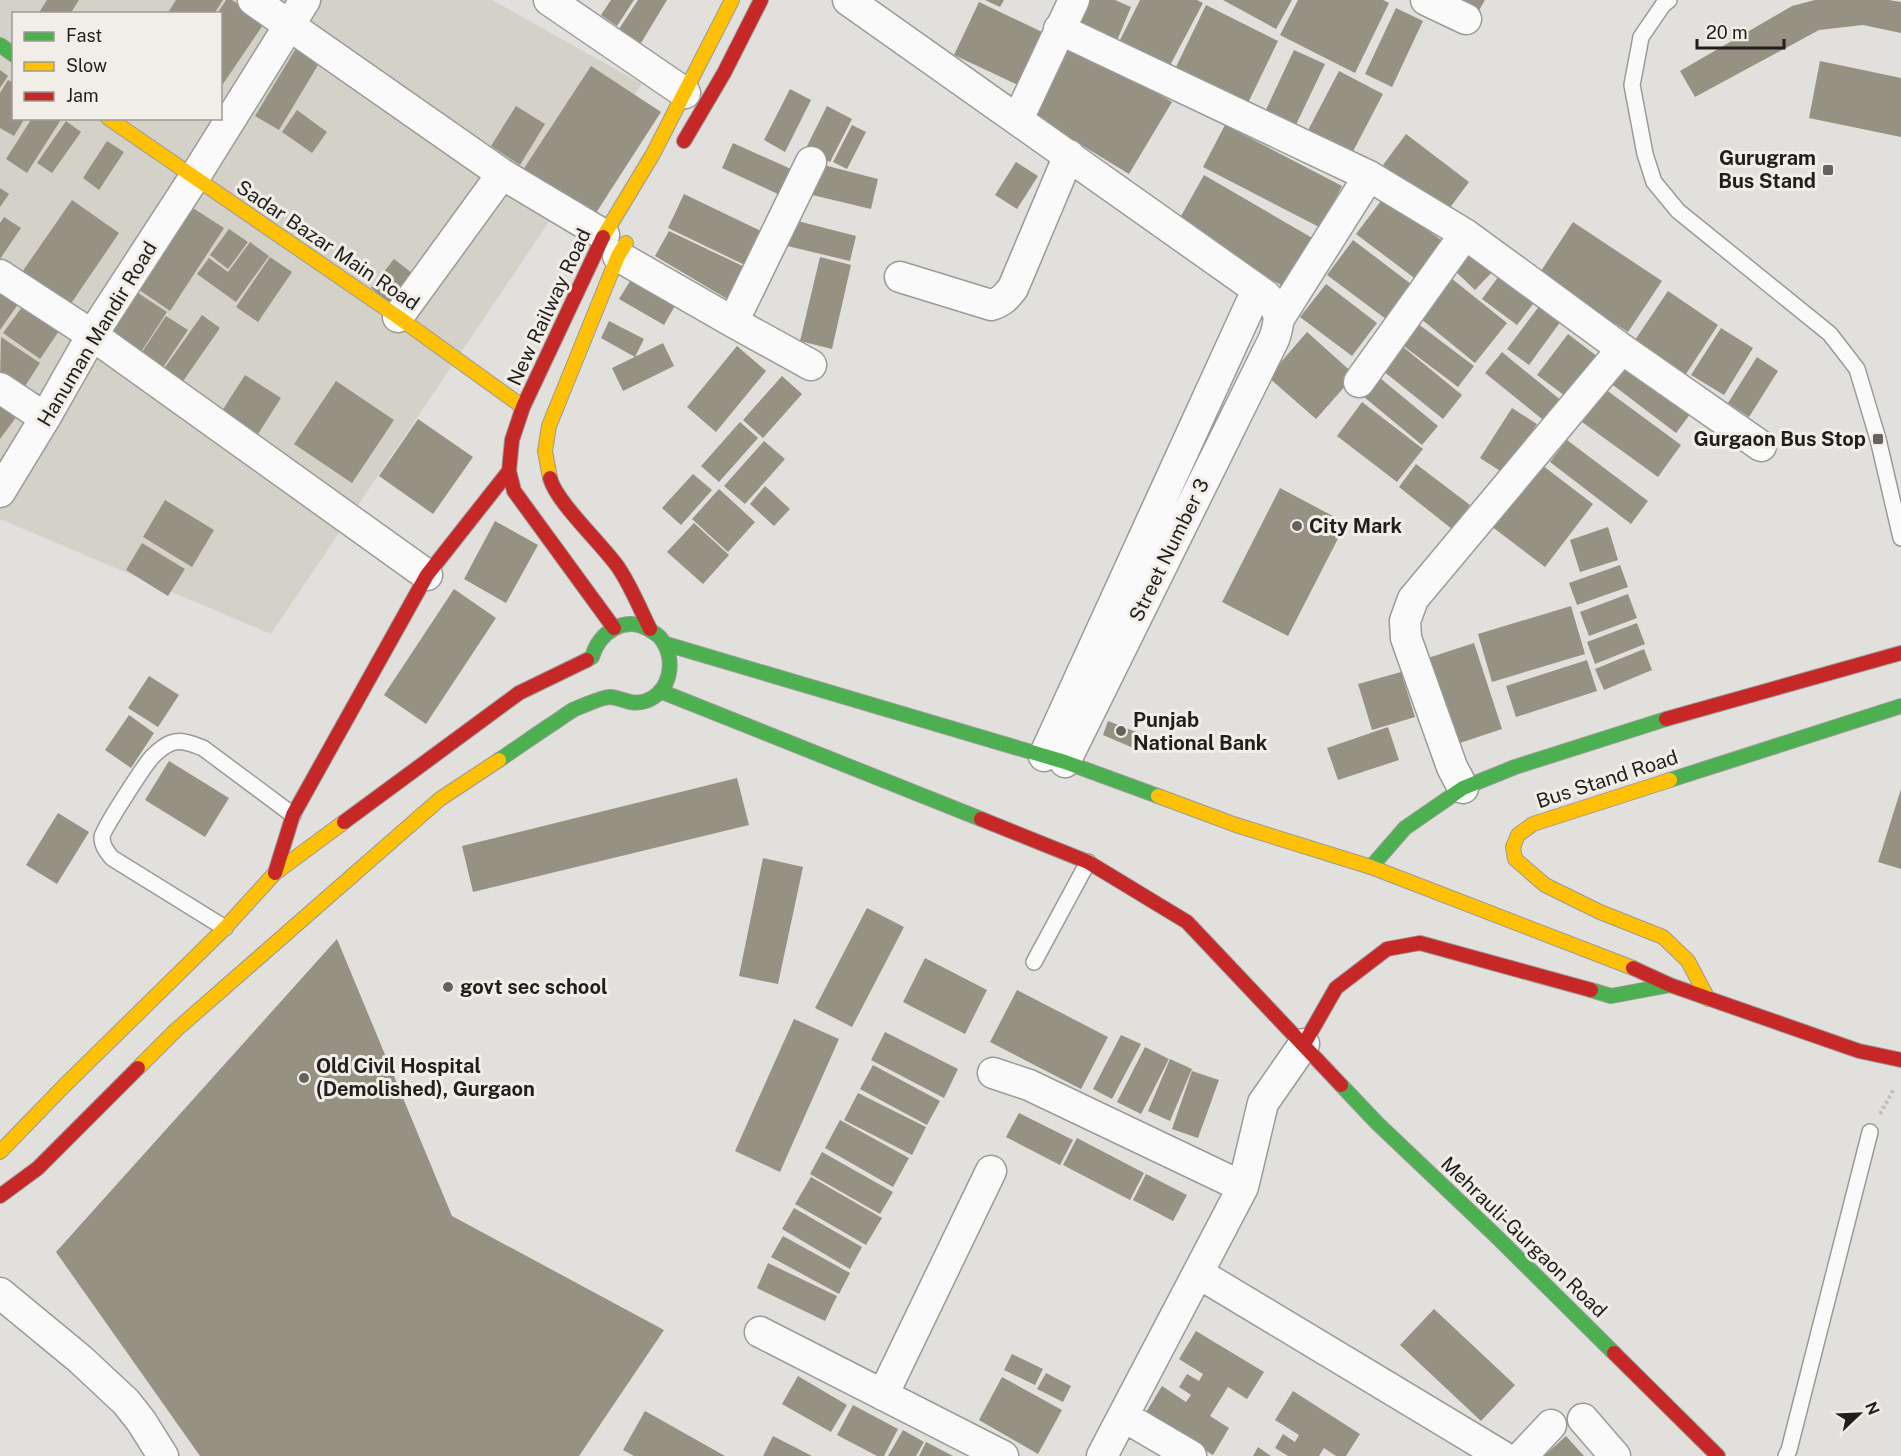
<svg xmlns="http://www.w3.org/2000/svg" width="1901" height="1456" font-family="'Public Sans',sans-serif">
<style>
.built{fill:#d4d1c8;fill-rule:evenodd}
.building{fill:#959183}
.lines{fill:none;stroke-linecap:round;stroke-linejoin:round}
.lane-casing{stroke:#9a9a97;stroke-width:18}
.street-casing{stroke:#9a9a97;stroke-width:33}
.fast-casing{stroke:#9a9a97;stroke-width:16}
.slow-casing{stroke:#9a9a97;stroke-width:16}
.jam-casing{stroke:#9a9a97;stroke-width:16}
.path{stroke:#bfbfbe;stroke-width:4;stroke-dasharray:3 3;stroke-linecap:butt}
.lane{stroke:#fafafa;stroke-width:15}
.street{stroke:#fafafa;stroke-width:30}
.fast{stroke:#4caf50;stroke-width:14}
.slow{stroke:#ffc107;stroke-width:14}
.jam{stroke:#c62828;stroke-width:14}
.poi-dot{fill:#646360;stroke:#f0eee7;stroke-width:2}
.labels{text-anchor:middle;stroke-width:6;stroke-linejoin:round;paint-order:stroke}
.poi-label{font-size:20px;font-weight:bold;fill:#201f1d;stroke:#f0eee7;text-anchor:start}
.street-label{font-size:20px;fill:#201f1d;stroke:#f0eee7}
</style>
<rect width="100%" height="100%" fill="#e1e0dc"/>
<path class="built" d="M0 0H492L642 84 271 634 0 519ZM14 14H220V118H14Z"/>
<path class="building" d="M47 0H79L70 14H38Z
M176 0H223L214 14H167Z
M226 0H232L265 22 223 84 220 82V14H217Z
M611 0H634L617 26 601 15Z
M638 0H667L641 43 619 29Z
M985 0H1004L1000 7Z
M1082 0H1115L1131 7 1116 43 1072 25Z
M1140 0H1197L1203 3 1166 73 1116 48Z
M1223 0H1292L1276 29Z
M1298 0H1383L1389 3 1355 73 1280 35Z
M1461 0H1485L1474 19Z
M1815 0H1889L1901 2V33L1863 25 1819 30 1695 97 1680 71 1792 6Z
M979 2 1042 32 1018 85 954 55Z
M1206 5 1278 41 1247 105 1175 69Z
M1396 8 1423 21 1392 87 1365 74Z
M1072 42 1172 102 1129 174 1029 113Z
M298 45 321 60 279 130 255 116Z
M1294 50 1325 64 1293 131 1263 116Z
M1820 61 1901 78V137L1809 118Z
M591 66 661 112 594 216 523 170Z
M0 70 8 76 0 88Z
M1339 71 1383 94 1349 159 1305 136Z
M8 80 14 83V118H25L14 136 0 128V93Z
M790 89 811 100 785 152 764 140Z
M516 106 545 124 520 165 491 146Z
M827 106 852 119 830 162 805 150Z
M297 110 327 132 312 153 282 132Z
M32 118H62L27 173 6 159Z
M66 121 81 132 52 173 37 163Z
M852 125 866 132 847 169 833 162Z
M1225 125 1342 186 1321 228 1203 167Z
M1406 134 1469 182 1446 213 1383 165Z
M107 141 124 152 99 190 83 178Z
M733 143 791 169 780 195 722 168Z
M1016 162 1038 176 1017 209 995 195Z
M816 163 878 179 871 209 808 194Z
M1204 175 1314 239 1286 288 1176 225Z
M0 188 9 194 0 207Z
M684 194 763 232 747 266 668 228Z
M1384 197 1445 243 1417 280 1356 234Z
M72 200 119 233 68 308 20 275Z
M185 203 224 228 170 311 132 285Z
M4 217 21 228 0 259V223Z
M786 218 856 236 850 261 779 244Z
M1573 222 1662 281 1628 332 1539 274Z
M229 229 248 242 228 269 210 255Z
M669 231 749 269 734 303 655 256Z
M1353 240 1411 284 1386 319 1327 275Z
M250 242 269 256 236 302 197 274 209 258 228 272Z
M1473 247 1496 268 1475 290 1453 269Z
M270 257 292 272 258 322 236 307Z
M820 257 851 265 832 349 800 341Z
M394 259 417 277 394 306 371 288Z
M1501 273 1536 300 1517 325 1482 299Z
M632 278 676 304 664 325 619 299Z
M1451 278 1507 323 1475 363 1420 318Z
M1326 284 1377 323 1352 356 1300 317Z
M0 285 21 300 0 330Z
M129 287 167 312 139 355 101 330Z
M1668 291 1718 325 1684 377 1633 343Z
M25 303 61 328 40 359 3 333Z
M1540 305 1561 321 1529 365 1507 349Z
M202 315 220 328 181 384 163 370Z
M166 316 188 330 162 369 140 355Z
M609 321 644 339 635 357 601 338Z
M1417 323 1474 366 1458 387 1401 344Z
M1721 328 1753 348 1724 395 1691 375Z
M1307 332 1355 375 1316 419 1268 377Z
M1568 334 1598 357 1568 398 1537 375Z
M1 337 40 363 20 394 0 381Z
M1397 342 1462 395 1443 419 1377 366Z
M663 343 674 366 623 391 612 368Z
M737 346 766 371 716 432 687 407Z
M1502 352 1568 406 1552 427 1485 373Z
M1757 357 1778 371 1749 417 1728 403Z
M1624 362 1691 413 1676 433 1609 382Z
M1374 373 1438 426 1422 445 1358 392Z
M245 375 281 398 258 434 222 411Z
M782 376 802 394 763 438 743 420Z
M336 381 394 420 352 483 294 444Z
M1605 389 1681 445 1658 477 1582 422Z
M1362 402 1423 449 1397 482 1337 436Z
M0 404 17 416 0 439Z
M1512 408 1537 424 1505 474 1480 458Z
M418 419 473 457 433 514 379 476Z
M740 422 758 438 719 482 701 466Z
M1567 440 1648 501 1631 524 1550 462Z
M764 441 785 459 745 504 724 486Z
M1538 462 1593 504 1545 567 1491 526Z
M1416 464 1470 505 1452 529 1399 487Z
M693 474 712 490 681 525 662 508Z
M765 486 790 509 774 526 750 504Z
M1280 488 1346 523 1288 636 1222 602Z
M719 489 755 522 728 552 692 519Z
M165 500 214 530 192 567 143 537Z
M495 521 538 545 506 603 464 579Z
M694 523 729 555 703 584 667 552Z
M1608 527 1618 560 1580 572 1570 540Z
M142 543 185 569 168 596 126 570Z
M1620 565 1628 587 1577 605 1569 583Z
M454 589 496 618 426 724 384 695Z
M1628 594 1637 618 1589 636 1580 612Z
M1571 606 1585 654 1492 682 1478 634Z
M1637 623 1645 644 1595 664 1587 642Z
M1474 643 1502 729 1454 745 1425 659Z
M1644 649 1652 670 1604 690 1595 669Z
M1587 660 1597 691 1516 717 1506 686Z
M1401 672 1415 717 1372 730 1358 684Z
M149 676 179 695 158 727 128 708Z
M129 715 154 733 131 768 105 750Z
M1108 721 1144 735 1138 750 1103 735Z
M1388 727 1399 760 1338 780 1327 748Z
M169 761 229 798 205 837 145 800Z
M737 778 749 825 473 892 462 846Z
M1901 789V869L1878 862Z
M58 813 89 832 57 884 26 865Z
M763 858 803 867 778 984 739 976Z
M867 908 904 927 852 1027 815 1008Z
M337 939 452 1216 664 1330 579 1456H200L56 1252Z
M925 958 987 990 965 1034 903 1002Z
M1017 990 1108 1037 1081 1089 990 1042Z
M794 1019 839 1039 780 1172 735 1151Z
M885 1032 958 1069 944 1098 871 1060Z
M1121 1035 1141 1044 1112 1099 1093 1089Z
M1145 1047 1169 1059 1141 1114 1117 1102Z
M1170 1059 1192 1069 1170 1121 1148 1111Z
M873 1065 940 1101 927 1125 860 1089Z
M1192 1071 1219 1080 1198 1138 1172 1129Z
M858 1093 926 1127 912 1155 844 1120Z
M1019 1113 1073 1140 1060 1165 1006 1137Z
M840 1120 909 1158 893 1187 825 1148Z
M1077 1138 1144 1173 1130 1200 1063 1165Z
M822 1152 893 1192 880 1214 810 1174Z
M1146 1174 1187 1195 1173 1221 1133 1200Z
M811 1177 882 1218 866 1245 795 1204Z
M794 1208 862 1247 850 1269 782 1229Z
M783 1236 850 1273 839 1294 771 1257Z
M768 1263 837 1296 825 1321 757 1288Z
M1434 1309 1515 1385 1481 1421 1400 1345Z
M1196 1331 1264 1372 1247 1399 1228 1387 1210 1416 1229 1428 1213 1455 1145 1414 1162 1386 1186 1402 1191 1395 1179 1387 1187 1374 1199 1381 1203 1374 1179 1359Z
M1012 1354 1043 1369 1035 1385 1004 1370Z
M1046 1373 1071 1386 1063 1402 1037 1389Z
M798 1376 847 1405 831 1432 782 1404Z
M1002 1377 1062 1410 1038 1454 979 1420Z
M1293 1391 1360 1434 1346 1456H1336L1324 1448 1319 1456H1288L1275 1448 1283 1434 1295 1442 1299 1435 1275 1420Z
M853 1405 898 1429 884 1456H877L837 1435Z
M645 1411 725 1456H634L623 1450Z
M903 1430 924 1442 916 1456H888Z
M773 1436 812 1456H763Z
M1566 1436 1584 1456H1544Z
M926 1442 953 1456H919Z
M1258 1447 1271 1456H1253Z"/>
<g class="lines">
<defs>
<path id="lane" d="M1669 0 1663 5 1641 37 1632 85 1645 154 1654 182 1678 211 1830 334 1857 369 1878 439 1901 538
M225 928 112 858C107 852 102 846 102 837 103 829 144 766 152 757 157 752 163 746 171 743 182 739 192 744 203 748L293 815
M1034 962 1088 862
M1786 1456 1789 1450 1870 1132"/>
<path id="street" d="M253 0 502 174 604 235
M549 0 685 93
M848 0 1265 295C1281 310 1281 319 1274 339L1065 762
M1426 0 1466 19
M1059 29 1369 176 1465 234 1622 349 1761 446
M1018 119 1074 0
M618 256 733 322 811 365
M0 275 92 335 427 575
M900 277 991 305C1002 302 1006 297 1013 288L1069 155
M398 317 502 174
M1280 317 1369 176
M733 322 811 162
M1359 382 1465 234
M0 388 45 418
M0 492 45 418 92 335 194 178 305 0
M1044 756 1257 290
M1463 788 1452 767 1406 638 1405 621 1413 599 1622 349
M993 1073 1029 1085 1243 1187
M1198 1273 1502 1456
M0 1293 80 1359 126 1402 141 1421 163 1456
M760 1332 1003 1456
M883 1395 991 1171
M1123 1416 1191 1456
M1583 1419 1615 1456
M1102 1456 1243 1187 1263 1103 1304 1044
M1522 1456 1551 1425"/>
<path id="fast" d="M0 45 14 55
M666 644 1065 762 1158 796
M660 691 981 819
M499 760C517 748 534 736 552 724 560 719 567 713 575 709 582 706 603 697 610 697 623 698 631 706 646 701 671 692 676 660 662 640 659 635 653 632 648 629 624 615 599 633 592 657L587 660
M1670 780 1901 706
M1371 867 1405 828 1463 788 1515 767 1666 719
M1591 990 1611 996 1670 985
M1341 1085 1377 1123 1497 1237 1614 1353"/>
<path id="slow" d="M108 118 398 317 523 407
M603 237 653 154 732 0
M550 478 545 451 549 426 618 256 626 243
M1670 780 1533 824 1518 835 1513 847 1515 859 1545 885 1600 912 1663 937 1688 961 1708 999
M1158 796 1236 825 1371 867 1633 968
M138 1068 176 1030 440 799 499 760
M0 1152 64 1086 225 928 275 873 344 822"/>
<path id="jam" d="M684 141 724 73 761 0
M603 237 523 407 512 440 509 471 514 491 614 628
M550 478C556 502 602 544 618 567 631 586 640 609 650 629
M1666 719 1901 653
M981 819 1088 862 1187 922 1341 1085
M344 822 519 693 587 660
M275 873 293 815 427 575 509 471
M1633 968 1670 985 1859 1051 1901 1060
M1304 1044 1336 988 1387 949 1420 943 1591 990
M0 1196 38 1168 138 1068
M1614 1353 1718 1456"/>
</defs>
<use href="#lane" class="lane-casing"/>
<use href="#street" class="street-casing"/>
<use href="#fast" class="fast-casing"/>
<use href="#slow" class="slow-casing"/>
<use href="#jam" class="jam-casing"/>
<path class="path" d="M1880 1114 1894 1089"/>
<use href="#lane" class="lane"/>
<use href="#street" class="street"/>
<use href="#fast" class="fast"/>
<use href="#slow" class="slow"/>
<use href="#jam" class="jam"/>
</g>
<g class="poi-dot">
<rect x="1822" y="164" width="12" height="12" rx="3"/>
<rect x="1872" y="433" width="12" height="12" rx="3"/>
<circle cx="1297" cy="526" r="6"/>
<circle cx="1121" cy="731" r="6"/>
<circle cx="448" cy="987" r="6"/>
<circle cx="304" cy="1078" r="6"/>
</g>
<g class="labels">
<g class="poi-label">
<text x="1816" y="165" text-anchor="end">Gurugram<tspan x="1816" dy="23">Bus Stand</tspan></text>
<text x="1866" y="446" text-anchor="end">Gurgaon Bus Stop</text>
<text x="1309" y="533">City Mark</text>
<text x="1133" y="727">Punjab<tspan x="1133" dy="23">National Bank</tspan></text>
<text x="460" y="994">govt sec school</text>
<text x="316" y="1073">Old Civil Hospital<tspan x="316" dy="23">(Demolished), Gurgaon</tspan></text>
</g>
<g class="street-label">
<text transform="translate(328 245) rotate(34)" y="7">Sadar Bazar Main Road</text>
<text transform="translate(549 307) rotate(-65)" y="7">New Railway Road</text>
<text transform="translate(97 334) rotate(-59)" y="7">Hanuman Mandir Road</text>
<text transform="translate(1169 550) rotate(-64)" y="7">Street Number 3</text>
<text transform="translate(1607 779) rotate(-18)" y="7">Bus Stand Road</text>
<text transform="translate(1524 1237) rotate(44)" y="7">Mehrauli-Gurgaon Road</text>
</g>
</g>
<rect x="12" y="12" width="210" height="108" fill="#f0eee7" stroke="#9d9b96" stroke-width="1.5"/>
<rect x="24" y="32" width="30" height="9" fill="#4caf50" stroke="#9d9b96" stroke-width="1.5"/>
<text x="66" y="42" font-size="18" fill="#201f1d">Fast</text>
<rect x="24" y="62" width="30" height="9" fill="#ffc107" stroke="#9d9b96" stroke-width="1.5"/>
<text x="66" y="72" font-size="18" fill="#201f1d">Slow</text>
<rect x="24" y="92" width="30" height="9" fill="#c62828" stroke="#9d9b96" stroke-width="1.5"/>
<text x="66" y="102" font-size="18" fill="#201f1d">Jam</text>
<g transform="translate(1859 1414) rotate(67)" stroke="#f0eee7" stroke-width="4.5" paint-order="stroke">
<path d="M0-4.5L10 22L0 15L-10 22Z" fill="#201f1d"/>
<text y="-9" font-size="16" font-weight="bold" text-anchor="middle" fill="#201f1d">N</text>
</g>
<path d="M1697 39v9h87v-9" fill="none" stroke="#201f1d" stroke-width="3"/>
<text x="1706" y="39" font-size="18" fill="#201f1d" stroke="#f0eee7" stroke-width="4.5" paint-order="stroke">20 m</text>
</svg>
